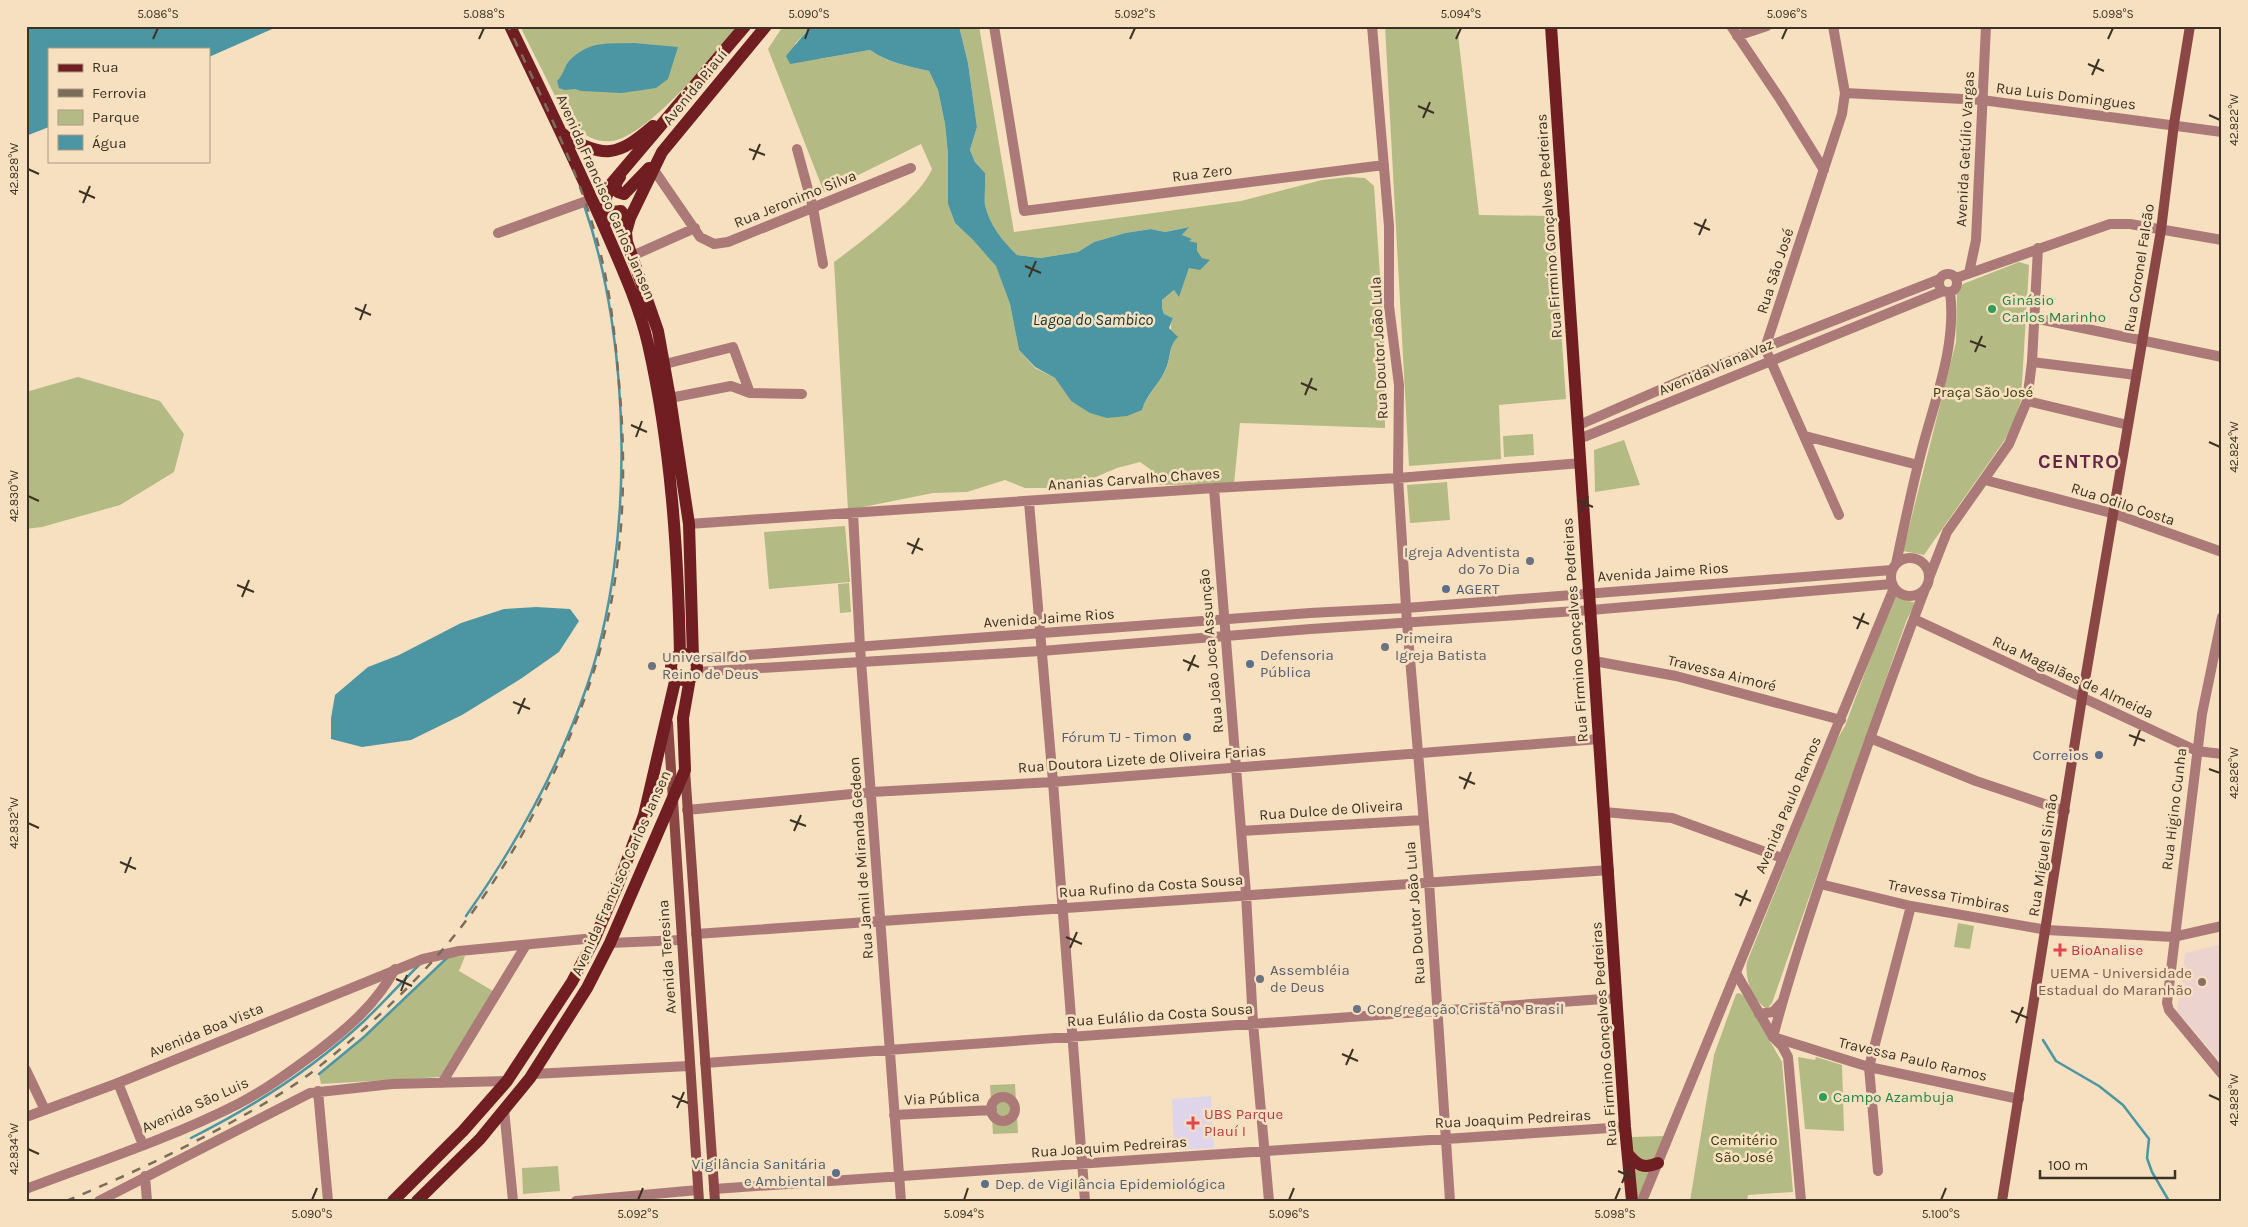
<svg xmlns="http://www.w3.org/2000/svg" width="2248" height="1227" font-family="Karla,sans-serif">
<style>
.education{fill:#edd3ce}
.medical{fill:#ded5ea}
.green{fill:#b4ba83}
.water{fill:#4c96a4}
.lines{fill:none;stroke-linecap:round;stroke-linejoin:round}
.stream{stroke:#4c96a4;stroke-width:2.5}
.minor{stroke:#ab7a78;stroke-width:10}
.tertiary{stroke:#ab7a78;stroke-width:10}
.secondary{stroke:#8b4745;stroke-width:10}
.primary{stroke:#711e22;stroke-width:12}
.rail{stroke:#7b6d5a;stroke-width:2.5;stroke-dasharray:9 9;stroke-linecap:butt}
.ticks{fill:none;stroke:#3c3326;stroke-width:2}
.leisure-dot{fill:#2e9e5b;stroke:#f7e0bf;stroke-width:2}
.worship-dot{fill:#6b7280;stroke:#f7e0bf;stroke-width:2}
.service-dot{fill:#5c6f8a;stroke:#f7e0bf;stroke-width:2}
.health-dot{fill:#e0444e;stroke:#f7e0bf;stroke-width:2}
.education-dot{fill:#8d6e63;stroke:#f7e0bf;stroke-width:2}
.labels{text-anchor:middle;stroke-width:5;stroke-linejoin:round;paint-order:stroke}
.street-label{font-size:15px;fill:#3c3326;stroke:#f7e0bf}
.leisure-label{font-size:15px;fill:#27864d;stroke:#f7e0bf;text-anchor:start}
.park-label{font-size:15px;fill:#3a3d11;stroke:#f7e0bf}
.worship-label{font-size:15px;fill:#5b616d;stroke:#f7e0bf;text-anchor:start}
.service-label{font-size:15px;fill:#4e5e75;stroke:#f7e0bf;text-anchor:start}
.health-label{font-size:15px;fill:#be3a42;stroke:#f7e0bf;text-anchor:start}
.education-label{font-size:15px;fill:#785e54;stroke:#f7e0bf;text-anchor:end}
.water-label{font-size:16px;font-style:italic;fill:#0d3238;stroke:#f7e0bf}
.district-label{font-size:20px;font-weight:bold;letter-spacing:1px;fill:#642548;stroke:#f7e0bf}
.neatline{fill:none;stroke:#3c3326;stroke-width:2}
.ticks-label{font-size:12px;text-anchor:middle;fill:#3c3326}
</style>
<rect width="100%" height="100%" fill="#f7e0bf"/>
<path class="education" d="M2222 944V1064L2177 1011 2185 953Z"/>
<path class="medical" d="M1211 1096 1214 1148 1174 1150 1172 1099Z"/>
<path class="green" d="M520 26H737C716 54 647 137 612 141 598 143 585 136 575 127 563 116 558 101 551 88 541 67 530 47 520 26Z
M783 26H808L806 32 795 44 819 59 870 50C887 63 908 66 929 71L938 90 945 124 948 154V204L955 223 973 240 996 265 1010 304 1019 350 1035 368 1055 378 1071 401 1142 410C1147 394 1160 384 1167 367 1169 360 1172 348 1172 340 1172 331 1169 327 1173 318L1164 314 1162 308V300L1174 290 1179 296 1189 268 1210 261 1202 258 1182 235 1188 227 1165 232 1151 229 1125 233 1094 242 1078 252 1040 258 1017 255C1002 240 990 226 985 205 984 199 986 181 985 173L975 162 970 150 977 127 968 63 959 26H979L1014 232 1241 201 1322 180 1348 177 1365 178 1374 186 1384 335 1385 428 1240 423 1234 484 1157 485 1150 469 1140 462 1117 468 1070 488H1025L1005 480 967 492 933 493 848 510 834 262C860 243 920 198 932 169L921 144 824 192 768 49Z
M1385 26H1457L1479 215 1553 216 1566 399 1499 405 1501 459 1409 466Z
M2019 262 2029 265 2021 400 2014 423 2004 441 1924 555 1903 551 1956 342 1957 293 1963 284Z
M78 377 160 401 184 434 174 472 120 505 42 527 26 529V392Z
M1533 434 1534 455 1504 457 1503 436Z
M1624 440 1640 485 1595 492 1594 450Z
M1447 482 1450 520 1410 523 1407 485Z
M845 526 850 582 769 589 764 532Z
M849 583 851 612 840 613 838 584Z
M1892 593 1905 600 1916 603 1907 619 1772 1003 1767 1009C1753 1001 1744 978 1747 962L1834 745 1845 726 1888 611Z
M1958 923 1974 926 1970 949 1954 947Z
M465 956 459 971 493 991 440 1077 321 1084 319 1074 364 1037 448 957Z
M1739 993 1744 996 1782 1062 1793 1192 1748 1195 1747 1201H1690L1714 1055 1736 994Z
M1798 1057 1815 1060 1816 1057 1842 1065 1844 1131 1805 1129Z
M1015 1084 1018 1133 993 1134 990 1085Z
M1665 1136 1637 1201 1631 1137Z
M558 1166 560 1191 523 1194 522 1168Z"/>
<path class="water" d="M26 26H279L209 57V49H49V127L26 136Z
M808 26H959L968 63 977 127 970 150 975 162 985 173C986 181 984 198 985 205 990 226 1002 240 1017 255L1040 258 1078 252 1094 242 1125 233 1151 229 1165 232 1189 227 1182 235 1192 239 1189 241 1197 243V251L1202 258 1210 260 1200 270 1189 268 1179 297 1174 290 1162 300V308L1164 314 1173 318 1169 328 1178 337C1169 345 1171 355 1167 366 1161 383 1147 393 1142 410L1127 416 1107 418 1090 413 1071 401 1055 378 1035 367 1019 350 1010 304 996 266 973 240 955 223 948 204V154L945 124 938 90 929 71C908 66 888 63 870 50L790 64 786 56 806 32Z
M634 43 678 47 668 79 656 88 622 93 581 91 575 89 565 90 559 88 557 81C563 76 564 67 569 61 589 40 608 44 634 43Z
M536 607 570 609 579 621 559 652 522 678 462 715 411 740 362 747 331 739V718L335 695 368 667 399 655 461 623 504 609Z"/>
<g class="lines">
<path class="stream" d="M466 916C516 845 559 767 587 686 635 547 632 343 584 205
M2043 1040 2056 1061 2099 1086 2123 1105 2149 1139 2147 1158 2152 1172 2169 1201
M319 1074 364 1037 448 957
M191 1138C253 1107 311 1070 363 1022 382 1004 400 984 419 965"/>
<path class="minor" d="M994 26 1024 211 1384 165
M1372 26 1389 226V306L1399 385 1398 478 1407 623 1429 882 1450 1201
M1731 26 1780 99 1824 170
M1833 26 1845 93 1842 114 1765 348 1839 515
M1737 36 1767 26
M1845 93 1982 100 2222 132
M797 149 813 208 823 264
M654 170 700 237 714 244 728 242 911 168
M498 233 592 199
M632 256 695 228
M2032 362 2136 375
M665 364 733 347 750 393
M670 398 731 386 750 393 802 394
M2027 401 2128 425
M1805 436 1918 465
M1214 488 1246 894 1253 1023 1269 1201
M1029 502 1053 782 1085 1201
M853 513 860 647 901 1201
M689 524 1214 488 1398 478 1581 463
M2222 617 2202 714 2167 1003 2169 1010 2222 1074
M1594 661 1676 676 1841 720
M1870 738 1976 781 2065 811
M687 810 872 792 1053 782 1599 739
M1604 812 1672 818 1782 858
M1241 831 1423 820
M1820 884 1911 906 2047 930 2173 937 2222 926
M696 934 1609 870
M610 943 681 940
M1736 973 1773 1037
M1759 1014 1773 1012 1782 1002
M705 1063 1617 998
M26 1070 45 1110
M533 1074 689 1066
M118 1083 143 1145
M442 1083 526 945
M318 1091 328 1201
M991 1109a12 12 0 1 1 24 0a12 12 0 1 1-24 0Z
M504 1109 513 1201
M894 1115 992 1110
M1878 1171 1869 1067 1911 906
M145 1176 147 1201
M26 1189C97 1162 171 1138 238 1104 267 1089 292 1070 318 1051 349 1027 376 1004 395 969
M714 1189C1018 1170 1321 1145 1625 1127
M99 1201 310 1093 392 1084 507 1081
M576 1201 698 1190"/>
<path class="tertiary" d="M1969 273 1976 240 1986 26
M1939 283a9 9 0 1 1 18 0a9 9 0 1 1-18 0Z
M1956 278 2110 224H2130L2222 240
M2034 318 2222 357
M1579 425 1687 378 1940 279
M1579 439 1943 291
M1985 480 2115 514 2222 552
M1891 577a19 19 0 1 1 38 0a19 19 0 1 1-38 0Z
M1896 564C1904 526 1912 487 1922 449 1935 399 1957 345 1950 292
M1929 578 1947 532 2009 444 2027 401 2032 362 2038 248
M1914 619 2197 751 2222 754
M694 659 1310 613 1406 608 1892 570
M696 672 1041 651 1311 629 1591 610 1892 584
M1773 1037C1790 971 1812 906 1834 842 1863 757 1893 673 1925 589
M1773 1037 1869 1067 2019 1099
M1775 1039 1782 1046 1788 1057 1801 1201
M26 1117 118 1083 423 959 459 951 595 938
M1642 1201 1894 588"/>
<path class="secondary" d="M668 723 699 1201
M685 770 715 1201
M2002 1201 2082 698 2161 230 2174 124 2190 26"/>
<path class="primary" d="M510 26C543 94 576 162 606 231 622 268 639 305 648 344 671 445 678 552 680 655
M1551 26 1625 1127 1632 1201
M563 134C604 159 617 157 653 126
M620 177C616 182 614 186 618 192L624 194 649 168
M606 220 603 205 612 183 745 26
M606 221 613 212 621 211 626 217V227
M671 667a13 13 0 1 1 26 0a13 13 0 1 1-26 0Z
M693 658 689 524 670 398 658 331 627 242 626 232 630 218 662 152 766 26
M1628 1154C1638 1166 1644 1169 1658 1163
M393 1201 463 1131 507 1081 572 982 595 938 619 882 644 815 676 677
M417 1201 480 1139 530 1078 587 988 610 943 685 770 683 718 690 678"/>
<path class="rail" d="M66 1201C122 1178 177 1152 230 1123 259 1107 289 1090 316 1069 359 1035 401 997 438 955 510 874 574 748 602 643 624 560 627 469 619 383 615 335 610 287 597 240 577 166 541 96 508 26"/>
</g>
<path class="ticks" d="M153 39 158 28M479 39 484 28M805 39 809 28M1130 39 1135 28M1456 39 1461 28M1782 39 1787 28M2108 39 2113 28M2088 64 2104 71M2092 75 2099 59M1418 106 1434 113M2209 115 2220 120M1423 118 1430 102M749 149 765 155M753 160 760 144M28 169 39 174M79 191 95 198M83 203 90 186M1694 223 1710 230M1699 235 1706 219M1025 266 1041 273M1029 277 1036 261M355 308 371 315M360 320 366 304M1970 341 1986 347M1975 352 1982 336M1301 383 1317 390M1305 395 1312 378M631 425 647 432M636 437 642 421M2209 442 2220 447M28 496 39 501M1577 500 1593 507M1581 512 1588 496M907 543 923 550M912 554 919 538M237 585 254 592M242 597 249 580M1853 617 1869 624M1857 629 1864 613M1183 660 1199 667M1188 671 1195 655M513 702 530 709M518 714 525 698M2129 735 2145 741M2134 746 2140 730M2209 769 2220 773M1459 777 1475 784M1464 789 1471 772M790 820 806 826M28 823 39 828M794 831 801 815M120 862 136 869M125 873 131 857M1735 894 1751 901M1740 906 1747 890M1066 937 1082 944M1070 948 1077 932M396 979 412 986M401 991 407 975M2011 1011 2028 1018M2016 1023 2023 1007M1342 1054 1358 1061M1346 1065 1353 1049M2209 1095 2220 1100M672 1096 688 1103M677 1108 684 1092M28 1149 39 1154M1618 1171 1634 1178M1622 1183 1629 1166M312 1200 317 1188M638 1200 643 1188M964 1200 968 1188M1289 1200 1294 1188M1615 1200 1620 1188M1941 1200 1946 1188"/>
<g class="leisure-dot">
<circle cx="1992" cy="309" r="5"/>
<circle cx="1823" cy="1097" r="5"/>
</g>
<g class="worship-dot">
<circle cx="1530" cy="561" r="5"/>
<circle cx="1385" cy="647" r="5"/>
<circle cx="652" cy="666" r="5"/>
<circle cx="1260" cy="979" r="5"/>
<circle cx="1357" cy="1009" r="5"/>
</g>
<g class="service-dot">
<circle cx="1446" cy="589" r="5"/>
<circle cx="1250" cy="664" r="5"/>
<circle cx="1187" cy="737" r="5"/>
<circle cx="2099" cy="755" r="5"/>
<circle cx="836" cy="1173" r="5"/>
<circle cx="985" cy="1184" r="5"/>
</g>
<g class="health-dot">
<path d="M2057.5 942.5h5v5h5v5h-5v5h-5v-5h-5v-5h5z"/>
<path d="M1190.5 1115.5h5v5h5v5h-5v5h-5v-5h-5v-5h5z"/>
</g>
<circle class="education-dot" cx="2202" cy="982" r="5"/>
<g class="labels">
<g class="street-label">
<text transform="translate(695 87) rotate(-51)" y="5">Avenida Piauí</text>
<text transform="translate(2066 96) rotate(7)" y="5">Rua Luis Domingues</text>
<text transform="translate(1965 149) rotate(-87)" y="5">Avenida Getúlio Vargas</text>
<text transform="translate(1202 173) rotate(-7)" y="5">Rua Zero</text>
<text transform="translate(606 197) rotate(66)" y="5">Avenida Francisco Carlos Jansen</text>
<text transform="translate(795 199) rotate(-22)" y="5">Rua Jeronimo Silva</text>
<text transform="translate(1549 226) rotate(-94)" y="5">Rua Firmino Gonçalves Pedreiras</text>
<text transform="translate(2139 268) rotate(-81)" y="5">Rua Coronel Falcão</text>
<text transform="translate(1775 271) rotate(-72)" y="5">Rua São José</text>
<text transform="translate(1379 348) rotate(-93)" y="5">Rua Doutor João Lula</text>
<text transform="translate(1716 367) rotate(-23)" y="5">Avenida Viana Vaz</text>
<text transform="translate(1134 479) rotate(-4)" y="5">Ananias Carvalho Chaves</text>
<text transform="translate(2123 504) rotate(18)" y="5">Rua Odilo Costa</text>
<text transform="translate(1663 572) rotate(-4)" y="5">Avenida Jaime Rios</text>
<text transform="translate(1049 618) rotate(-4)" y="5">Avenida Jaime Rios</text>
<text transform="translate(1575 630) rotate(-94)" y="5">Rua Firmino Gonçalves Pedreiras</text>
<text transform="translate(1211 651) rotate(-95)" y="5">Rua João Joca Assunção</text>
<text transform="translate(1722 673) rotate(14)" y="5">Travessa Aimoré</text>
<text transform="translate(2073 677) rotate(25)" y="5">Rua Magalães de Almeida</text>
<text transform="translate(1142 759) rotate(-4)" y="5">Rua Doutora Lizete de Oliveira Farias</text>
<text transform="translate(1788 805) rotate(-67)" y="5">Avenida Paulo Ramos</text>
<text transform="translate(2174 809) rotate(-83)" y="5">Rua Higino Cunha</text>
<text transform="translate(1331 810) rotate(-4)" y="5">Rua Dulce de Oliveira</text>
<text transform="translate(2043 855) rotate(-81)" y="5">Rua Miguel Simão</text>
<text transform="translate(861 858) rotate(-94)" y="5">Rua Jamil de Miranda Gedeon</text>
<text transform="translate(621 873) rotate(-66)" y="5">Avenida Francisco Carlos Jansen</text>
<text transform="translate(1151 886) rotate(-4)" y="5">Rua Rufino da Costa Sousa</text>
<text transform="translate(1949 896) rotate(11)" y="5">Travessa Timbiras</text>
<text transform="translate(1415 913) rotate(-94)" y="5">Rua Doutor João Lula</text>
<text transform="translate(667 957) rotate(-94)" y="5">Avenida Teresina</text>
<text transform="translate(1160 1015) rotate(-4)" y="5">Rua Eulálio da Costa Sousa</text>
<text transform="translate(206 1030) rotate(-22)" y="5">Avenida Boa Vista</text>
<text transform="translate(1604 1034) rotate(-94)" y="5">Rua Firmino Gonçalves Pedreiras</text>
<text transform="translate(1913 1059) rotate(13)" y="5">Travessa Paulo Ramos</text>
<text transform="translate(942 1098) rotate(-3)" y="5">Via Pública</text>
<text transform="translate(195 1105) rotate(-24)" y="5">Avenida São Luis</text>
<text transform="translate(1513 1119) rotate(-3)" y="5">Rua Joaquim Pedreiras</text>
<text transform="translate(1109 1147) rotate(-4)" y="5">Rua Joaquim Pedreiras</text>
</g>
<g class="leisure-label">
<text x="2002" y="305">Ginásio<tspan x="2002" dy="17">Carlos Marinho</tspan></text>
<text x="1833" y="1102">Campo Azambuja</text>
</g>
<g class="park-label">
<text x="1983" y="397">Praça São José</text>
<text x="1744" y="1145">Cemitério<tspan x="1744" dy="17">São José</tspan></text>
</g>
<g class="worship-label">
<text x="1520" y="557" text-anchor="end">Igreja Adventista<tspan x="1520" dy="17">do 7º Dia</tspan></text>
<text x="1395" y="643">Primeira<tspan x="1395" dy="17">Igreja Batista</tspan></text>
<text x="662" y="662">Universal do<tspan x="662" dy="17">Reino de Deus</tspan></text>
<text x="1270" y="975">Assembléia<tspan x="1270" dy="17">de Deus</tspan></text>
<text x="1367" y="1014">Congregação Cristã no Brasil</text>
</g>
<g class="service-label">
<text x="1456" y="594">AGERT</text>
<text x="1260" y="660">Defensoria<tspan x="1260" dy="17">Pública</tspan></text>
<text x="1177" y="742" text-anchor="end">Fórum TJ - Timon</text>
<text x="2089" y="760" text-anchor="end">Correios</text>
<text x="826" y="1169" text-anchor="end">Vigilância Sanitária<tspan x="826" dy="17">e Ambiental</tspan></text>
<text x="995" y="1189">Dep. de Vigilância Epidemiológica</text>
</g>
<g class="health-label">
<text x="2071" y="955">BioAnalise</text>
<text x="1204" y="1119">UBS Parque<tspan x="1204" dy="17">PIauí I</tspan></text>
</g>
<g class="education-label">
<text x="2192" y="978">UEMA - Universidade<tspan x="2192" dy="17">Estadual do Maranhão</tspan></text>
</g>
<g class="water-label">
<text x="1093" y="325">Lagoa do Sambico</text>
</g>
<g class="district-label">
<text x="2079" y="468">CENTRO</text>
</g>
</g>
<rect width="2248" height="1227" fill="none" stroke="#f7e0bf" stroke-width="55"/>
<rect x="48" y="48" width="162" height="115" fill="#f7e0bf" stroke="#ac9b82"/>
<rect x="58" y="64" width="25" height="8" fill="#711e22" stroke="#ac9b82"/>
<text x="92" y="72" font-size="15" fill="#3c3326">Rua</text>
<rect x="58" y="89" width="25" height="8" fill="#7b6d5a" stroke="#ac9b82"/>
<text x="92" y="98" font-size="15" fill="#3c3326">Ferrovia</text>
<rect x="58" y="110" width="25" height="15" fill="#b4ba83" stroke="#ac9b82"/>
<text x="92" y="122" font-size="15" fill="#3c3326">Parque</text>
<rect x="58" y="135" width="25" height="15" fill="#4c96a4" stroke="#ac9b82"/>
<text x="92" y="148" font-size="15" fill="#3c3326">Água</text>
<path d="M2040 1170v8h135v-8" fill="none" stroke="#3c3326" stroke-width="2.5"/>
<text x="2048" y="1170" font-size="15" fill="#3c3326" stroke="#f7e0bf" stroke-width="4" paint-order="stroke">100 m</text>
<rect x="28" y="28" width="2192" height="1172" class="neatline"/>
<g class="ticks-label">
<text x="158" y="18">5.086°S</text>
<text x="484" y="18">5.088°S</text>
<text x="809" y="18">5.090°S</text>
<text x="1135" y="18">5.092°S</text>
<text x="1461" y="18">5.094°S</text>
<text x="1787" y="18">5.096°S</text>
<text x="2113" y="18">5.098°S</text>
<text transform="translate(2234 120) rotate(-90)" y="4">42.822°W</text>
<text transform="translate(14 169) rotate(-90)" y="4">42.828°W</text>
<text transform="translate(2234 447) rotate(-90)" y="4">42.824°W</text>
<text transform="translate(14 496) rotate(-90)" y="4">42.830°W</text>
<text transform="translate(2234 773) rotate(-90)" y="4">42.826°W</text>
<text transform="translate(14 823) rotate(-90)" y="4">42.832°W</text>
<text transform="translate(2234 1100) rotate(-90)" y="4">42.828°W</text>
<text transform="translate(14 1149) rotate(-90)" y="4">42.834°W</text>
<text x="312" y="1218">5.090°S</text>
<text x="638" y="1218">5.092°S</text>
<text x="964" y="1218">5.094°S</text>
<text x="1289" y="1218">5.096°S</text>
<text x="1615" y="1218">5.098°S</text>
<text x="1941" y="1218">5.100°S</text>
</g>
</svg>
